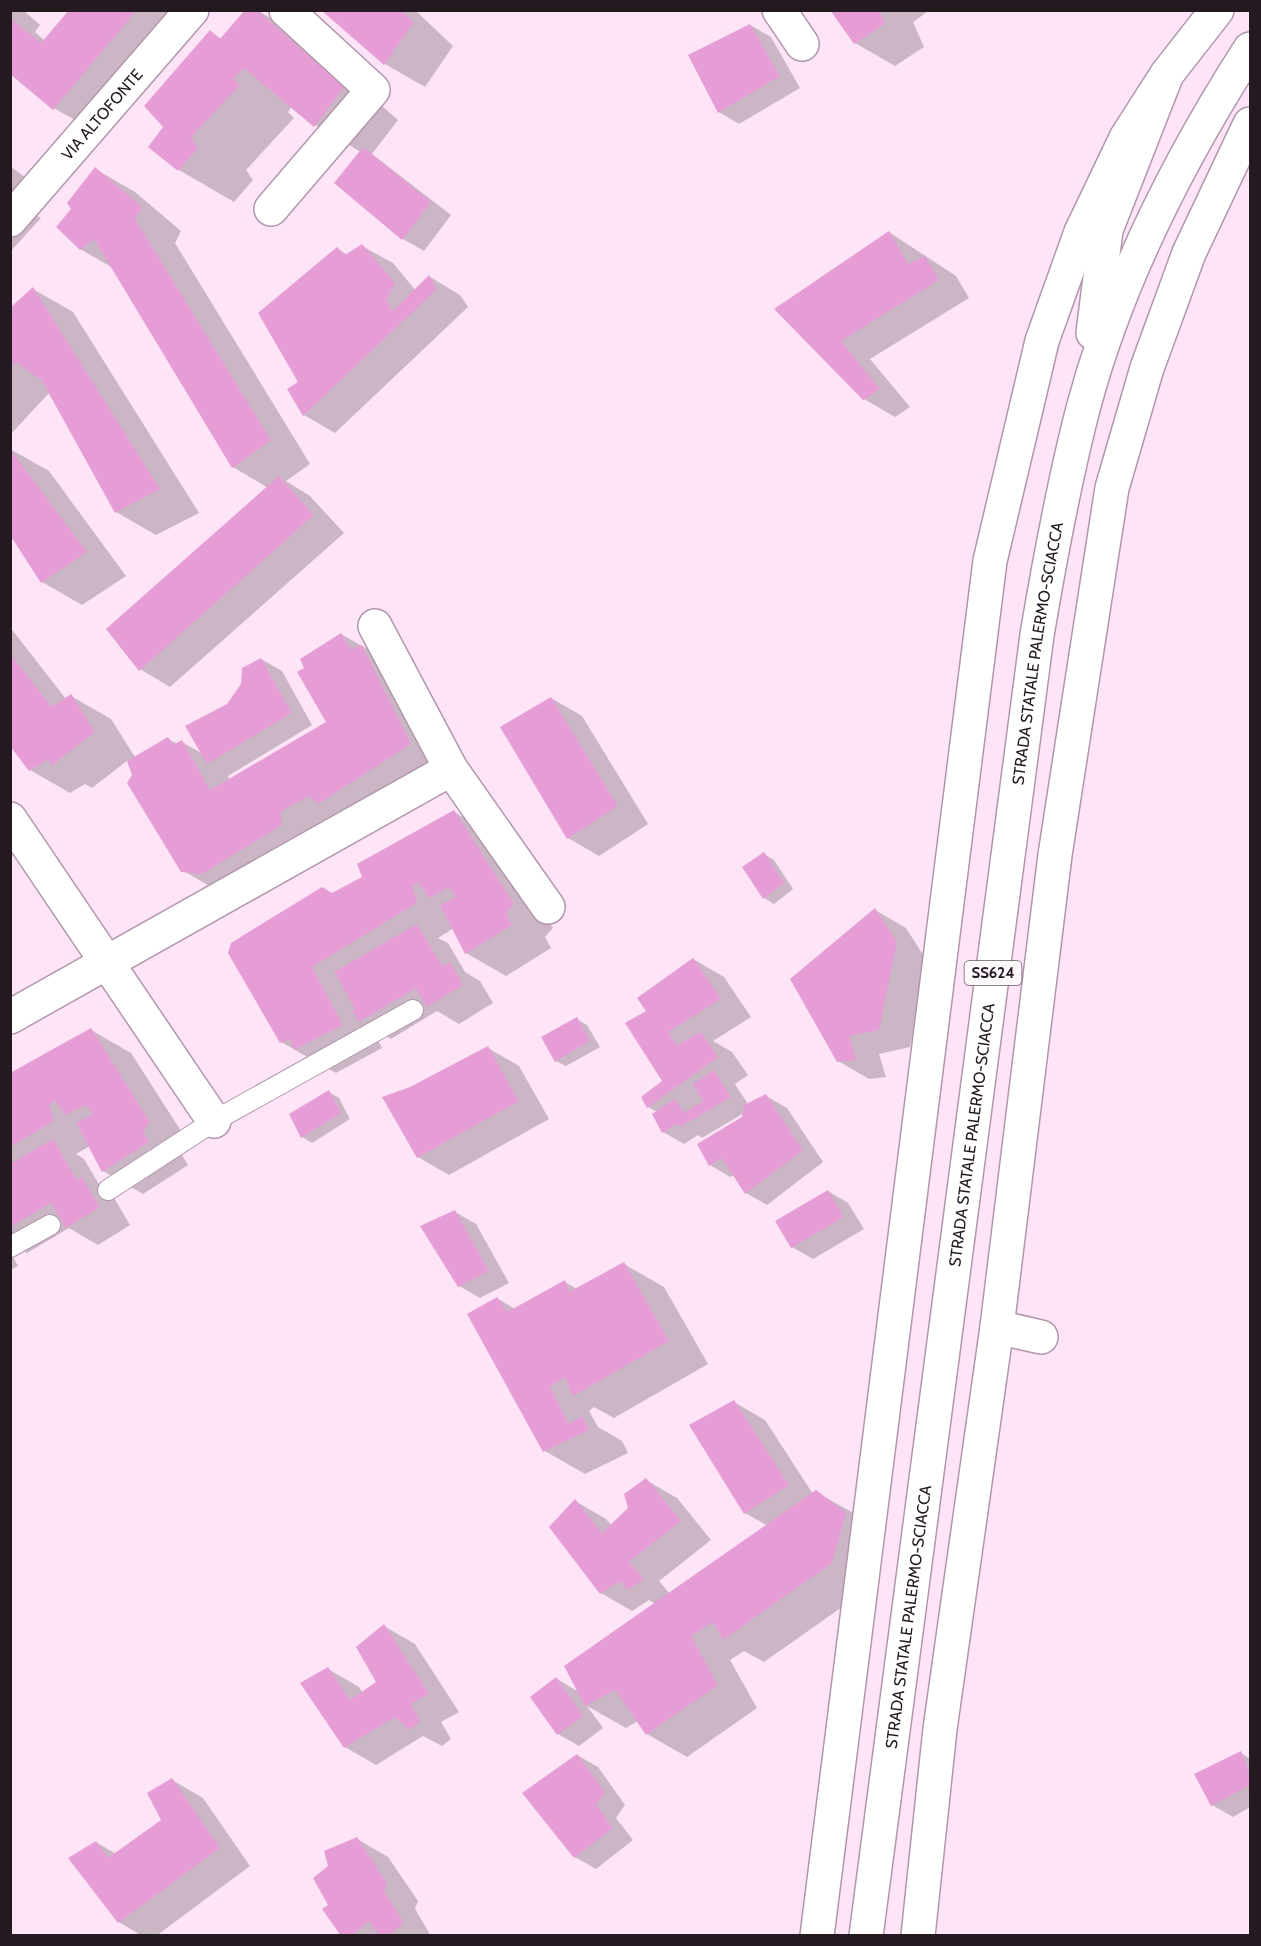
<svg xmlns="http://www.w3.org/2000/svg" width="1261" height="1946" font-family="Cabin,sans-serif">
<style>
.shadow{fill:#0003}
.building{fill:#e69dd6}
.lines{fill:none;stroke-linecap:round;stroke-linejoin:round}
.service-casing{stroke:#b296ab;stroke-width:22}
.minor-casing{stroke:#b296ab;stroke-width:36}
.tertiary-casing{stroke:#b296ab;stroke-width:36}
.secondary-casing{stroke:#b296ab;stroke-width:36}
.primary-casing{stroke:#b296ab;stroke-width:36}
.service{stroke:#fff;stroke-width:20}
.minor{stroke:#fff;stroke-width:33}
.tertiary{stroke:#fff;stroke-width:33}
.secondary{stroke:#fff;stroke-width:33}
.primary{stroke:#fff;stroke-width:33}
.labels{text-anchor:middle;stroke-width:4.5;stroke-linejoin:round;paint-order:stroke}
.shield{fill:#fef8fd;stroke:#655c63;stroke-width:1.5}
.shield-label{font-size:15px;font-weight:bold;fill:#241921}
.street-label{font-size:16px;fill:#241921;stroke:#fef8fd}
</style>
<rect width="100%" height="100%" fill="#fde4f7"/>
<path class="shadow" d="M10 10H23L40 25 35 32 45 41 71 10H183L85 126 54 108 10 72Z
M257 10 305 39 398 120 372 154 451 215 424 251 403 239 336 183 361 152 315 125 292 106 288 112 294 118 246 170 253 180 234 202 179 170 150 147 165 127 210 32 222 39Z
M323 10H415L453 46 425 87 385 64Z
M831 10H930L913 22 924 47 895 66 855 43Z
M750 25 771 37 800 88 739 124 719 112Z
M10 166 30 181 15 203 41 218 10 252Z
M95 169 135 192 181 231 175 243 310 464 286 481 310 496 344 533 170 687 140 669 268 488 233 467 113 268 80 249 73 209Z
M889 232 956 276 969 298 870 359 910 407 895 417 864 399 777 309Z
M362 246 393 263 416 291 430 277 460 295 468 307 335 433 304 415 289 390 300 383 337 249 348 255Z
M33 289 73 312 199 513 156 535 116 512 50 392 10 435V310Z
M10 449 49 471 126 576 82 605 42 582 10 532Z
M10 627 66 699 71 696 111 719 135 757 168 739 178 744 182 742 203 754 228 705 261 659 282 671 312 725 228 776 230 780 328 723 341 634 402 669 450 767 223 894 182 870 128 760 92 788 85 784 70 793 30 770 10 743Z
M551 698 582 716 648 824 599 856 568 838 502 727Z
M454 812 494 835 553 928 545 937 551 948 506 976 466 953 454 928 438 938 448 943 465 972 480 981 493 1003 459 1024 437 1011 391 1039 371 1027 382 1048 336 1073 281 1042 332 894 364 877Z
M764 854 774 860 793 889 774 904 764 898 744 867Z
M875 910 906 928 927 961 910 1047 879 1054 886 1077 869 1079 838 1061Z
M693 959 724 977 751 1017 713 1041 732 1052 748 1075 735 1084 748 1104 766 1096 787 1108 823 1162 767 1205 746 1193 735 1175 730 1177 710 1165 744 1113 702 1138 698 1135 684 1144 663 1132 657 1112 648 1107 664 1081 648 1012Z
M577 1019 587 1025 600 1047 566 1066 556 1061Z
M91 1030 131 1053 190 1145 182 1155 188 1165 143 1194 103 1171 90 1146 76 1154 84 1159 103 1191 113 1196 130 1225 98 1245 69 1228 27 1253 10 1243V1075Z
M488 1048 519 1066 549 1119 449 1175 418 1157 410 1089Z
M329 1092 339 1098 350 1119 312 1143 302 1137Z
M828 1191 848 1203 864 1229 813 1259 792 1247Z
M455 1212 476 1224 509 1283 480 1298 459 1286Z
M10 1251 18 1266 10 1270Z
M624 1264 664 1287 708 1364 614 1418 594 1407 589 1411 598 1427 622 1441 628 1453 585 1474 545 1451 469 1314 497 1298 515 1309 565 1282 577 1289Z
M734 1402 765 1420 813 1494 816 1492 857 1515 885 1537 872 1586 764 1662 744 1651 730 1660 757 1708 687 1757 647 1734 638 1721 626 1728 587 1706 603 1728 579 1746 558 1734 532 1697 557 1679 579 1692 655 1604 649 1600 632 1611 601 1593 575 1501 606 1519 612 1526 630 1509 646 1480 677 1498 711 1540 659 1581 670 1594 768 1526 745 1513Z
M384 1626 415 1644 459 1712 441 1722 451 1739 442 1746 423 1736 376 1765 345 1747 328 1669 359 1687 363 1693 378 1683Z
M1241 1753 1250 1759V1807L1233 1817 1212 1805Z
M577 1755 598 1767 625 1805 616 1818 633 1840 596 1869 575 1857Z
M172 1780 203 1798 250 1866 156 1936H142L119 1922 96 1842 116 1854 163 1820Z
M357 1839 388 1857 418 1901 415 1909 431 1936H343L330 1906V1867Z"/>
<path class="building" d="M69 10H137L53 110 10 74V18L41 43Z
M245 10H257L344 87 314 127 244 68 233 79 240 85 191 137 198 148 178 171 148 147 163 127 144 106 210 30 220 39Z
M321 10H401L414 22 384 65Z
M830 10H879L885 24 854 44Z
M750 24 780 76 718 113 688 55Z
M363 147 431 202 402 240 334 183Z
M95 167 142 207 135 219 271 440 232 468 94 239 80 250 56 227 71 209 67 203Z
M889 231 908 264 925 256 939 280 841 341 880 389 863 400 774 309Z
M362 244 395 283 386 300 393 311 429 275 437 289 303 416 287 389 298 382 258 313 337 247 345 255Z
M33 287 160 489 115 513 42 381 16 362 10 368V308Z
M10 449 87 552 41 583 10 535Z
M279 476 314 515 139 671 106 629Z
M341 633 351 650 362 645 411 744 318 804 309 796 280 812 282 825 202 874 181 872 127 783 132 775 127 761 168 737 173 745 182 740 210 790 326 722 297 672 304 668 300 659Z
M10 654 52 707 71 694 95 732 51 766 49 759 29 771 10 746Z
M261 658 292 713 207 764 185 726 227 704 241 684 242 668Z
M551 697 618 806 567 839 500 727Z
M454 810 514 904 506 913 512 925 465 954 440 905 456 897 449 887 429 898 418 882 412 887 417 903 312 967 343 1025 294 1050 290 1039 280 1043 228 953 231 943 322 887 332 893 362 877 357 864Z
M764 852 784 883 763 899 742 867Z
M875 908 897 942 879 1030 849 1036 856 1060 837 1062 790 979Z
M417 924 442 966 450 962 463 985 427 1007 416 988 359 1022 352 1010 355 1009 334 972Z
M693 958 721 999 668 1032 677 1045 701 1032 718 1057 647 1108 641 1097 662 1081 625 1023 646 1011 637 998Z
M577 1017 590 1041 555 1062 541 1037Z
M91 1028 150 1122 143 1131 149 1142 102 1172 76 1123 93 1114 86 1105 65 1115 55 1100 49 1105 54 1121 10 1147V1073Z
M488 1046 519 1101 417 1158 382 1097 410 1087Z
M714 1070 731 1097 680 1127 678 1123 662 1133 652 1114 675 1099 684 1113 703 1101 693 1084Z
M329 1090 341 1113 301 1138 289 1114Z
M766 1094 803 1150 745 1194 722 1158 709 1166 697 1144 742 1117 744 1105Z
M53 1139 77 1180 82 1177 100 1207 66 1228 51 1203 10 1227V1164Z
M828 1190 844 1217 791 1248 775 1221Z
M455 1210 489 1271 458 1287 420 1226Z
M624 1262 669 1341 573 1396 565 1377 550 1387 569 1424 582 1416 589 1430 543 1452 467 1314 497 1297 507 1312 565 1280 569 1292Z
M734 1400 789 1485 744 1514 689 1425Z
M646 1478 681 1521 629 1562 644 1579 628 1590 620 1581 600 1594 549 1527 575 1499 602 1533 628 1508 624 1494Z
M816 1490 846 1513 832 1563 723 1640 713 1622 691 1636 718 1685 646 1735 615 1690 585 1706 564 1666Z
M384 1624 429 1694 411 1704 420 1721 410 1730 395 1717 344 1748 300 1683 328 1667 350 1700 376 1682 356 1647Z
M556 1677 583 1716 557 1735 530 1697Z
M1241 1751 1250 1774V1785L1211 1806 1194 1774Z
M577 1754 605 1792 596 1805 613 1828 574 1858 522 1793Z
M172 1778 220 1848 118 1923 68 1858 96 1841 108 1858 161 1820 147 1793Z
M357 1837 387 1883 384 1891 404 1923 387 1936H380L369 1921 351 1936H341L322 1909 328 1905 313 1878 328 1866 324 1851Z"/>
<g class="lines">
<defs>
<path id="service" d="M108 1190 214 1121 413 1010
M10 1247 50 1225"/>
<path id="minor" d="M779 10 802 44
M271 209 373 90 286 10
M375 626 451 769 548 907
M10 819 214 1121
M10 1017 451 769
M997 1327 1041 1337"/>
<g id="tertiary">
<path id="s1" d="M10 220 192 10"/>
</g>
<path id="secondary" d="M817 1936 990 561 1042 341 1081 232 1126 138 1167 74 1217 10
M918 1936 940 1729 997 1327 1055 855 1112 488 1147 368 1189 253 1250 124"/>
<g id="primary">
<path d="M1093 333 1106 230 1167 74"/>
<path id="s2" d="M866 1936 1037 635C1050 558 1064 481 1084 405 1118 279 1180 158 1250 49"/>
</g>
</defs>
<use href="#service" class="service-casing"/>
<use href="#minor" class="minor-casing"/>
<use href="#tertiary" class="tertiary-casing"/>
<use href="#secondary" class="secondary-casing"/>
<use href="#primary" class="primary-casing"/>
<use href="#service" class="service"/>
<use href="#minor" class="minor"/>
<use href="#tertiary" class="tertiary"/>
<use href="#secondary" class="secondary"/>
<use href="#primary" class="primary"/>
</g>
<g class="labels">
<rect class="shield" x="964.5" y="961" width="57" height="24" rx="4.5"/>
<g class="shield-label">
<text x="993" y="978">SS624</text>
</g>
<g class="street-label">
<text dy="6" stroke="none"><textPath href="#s1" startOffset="140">VIA ALTOFONTE</textPath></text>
<text dy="6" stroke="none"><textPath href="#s2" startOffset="1294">STRADA STATALE PALERMO-SCIACCA</textPath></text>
<text dy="6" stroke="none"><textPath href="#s2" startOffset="808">STRADA STATALE PALERMO-SCIACCA</textPath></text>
<text dy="6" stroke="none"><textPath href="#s2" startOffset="322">STRADA STATALE PALERMO-SCIACCA</textPath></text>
</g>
</g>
<rect width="1261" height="1946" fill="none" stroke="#241921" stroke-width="24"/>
</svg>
